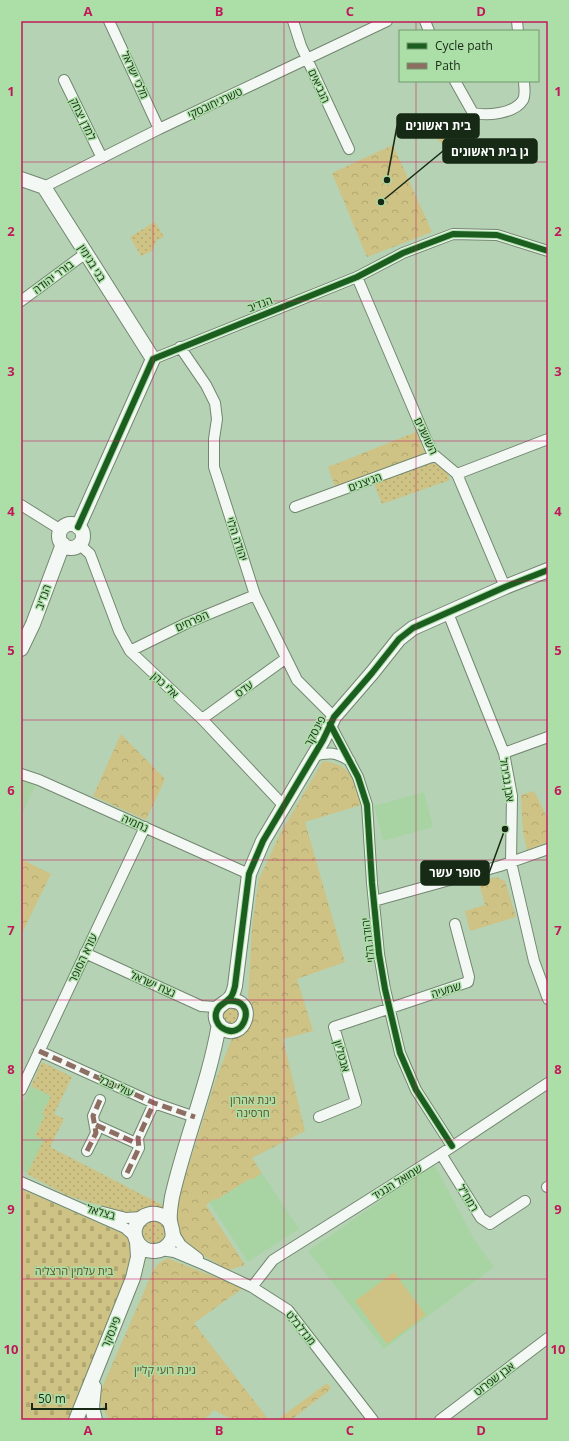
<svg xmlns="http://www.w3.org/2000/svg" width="569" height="1441" font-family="'Open Sans','Noto Sans Hebrew',sans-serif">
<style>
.built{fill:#a8d4a4}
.grass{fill:url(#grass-dots)}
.forest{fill:url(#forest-crowns)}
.cemetery{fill:url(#cemetery-stones)}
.pitch{fill:#cec284}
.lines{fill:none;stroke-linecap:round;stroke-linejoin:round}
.street-casing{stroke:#728770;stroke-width:12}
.secondary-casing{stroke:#728770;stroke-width:16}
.street{stroke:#f4f8f4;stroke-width:10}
.secondary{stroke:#f4f8f4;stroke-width:14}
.quiet{stroke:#8d6e63;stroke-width:5;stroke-dasharray:10 5;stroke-linecap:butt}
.cycleway-casing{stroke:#acdfa7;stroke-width:8}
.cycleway{stroke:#1b5e20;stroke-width:6}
.grid{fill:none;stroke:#c2185b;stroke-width:1;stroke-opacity:0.55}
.labels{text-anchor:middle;stroke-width:3;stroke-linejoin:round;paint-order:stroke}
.street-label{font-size:11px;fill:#162a15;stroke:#acdfa7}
.park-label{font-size:11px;fill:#604b23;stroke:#acdfa7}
.leader{fill:none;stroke:#162a15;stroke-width:1.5}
.callout-dot{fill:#162a15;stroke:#acdfa7;stroke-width:1.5}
.callout{fill:#162a15;stroke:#162a15;stroke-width:1.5}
.callout-label{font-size:12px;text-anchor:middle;font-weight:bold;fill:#fff}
.neatline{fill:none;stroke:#c2185b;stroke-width:1.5}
.grid-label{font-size:13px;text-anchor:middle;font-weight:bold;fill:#c2185b}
</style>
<defs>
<pattern id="grass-dots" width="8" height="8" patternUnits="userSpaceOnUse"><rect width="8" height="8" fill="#cec284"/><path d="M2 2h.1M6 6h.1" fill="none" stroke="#b0a771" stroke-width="1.8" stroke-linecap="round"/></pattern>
<pattern id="forest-crowns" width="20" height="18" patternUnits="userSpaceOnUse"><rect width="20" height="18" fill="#cec284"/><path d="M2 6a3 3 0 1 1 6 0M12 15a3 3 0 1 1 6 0" fill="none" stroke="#b0a771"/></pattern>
<pattern id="cemetery-stones" width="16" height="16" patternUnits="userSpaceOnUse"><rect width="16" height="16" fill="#cec284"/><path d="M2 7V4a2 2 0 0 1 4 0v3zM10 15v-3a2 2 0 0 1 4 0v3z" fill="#b0a771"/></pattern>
</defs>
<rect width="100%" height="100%" fill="#b6d2b4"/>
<path class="built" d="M21 779 35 786 21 816Z
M424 792 433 827 383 841 374 806Z
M31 1086 51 1096 42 1113 45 1115 35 1135 45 1140 27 1174 21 1170V1106Z
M434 1164 474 1239 494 1267 384 1349 308 1251Z
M262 1173 299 1229 248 1262 209 1202 215 1198 216 1200 251 1177 252 1179Z"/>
<path class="grass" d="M471 119 480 155 450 162 444 145 434 137Z
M155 222 164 237 157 240 152 251 141 256 130 237Z
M432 463 444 467 450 480 382 504 374 483Z
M234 1004 243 1015 230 1028 219 1013Z
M42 1062 72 1077 54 1114 64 1119 50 1147 164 1206 161 1211 132 1214 84 1201 66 1195 27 1174 44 1140 35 1136 45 1115 42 1114 51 1096 31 1086Z
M143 1232a11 11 0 1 1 22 0a11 11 0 1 1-22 0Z"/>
<path class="forest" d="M393 145 432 232 367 257 332 173Z
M416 432 425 454 336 489 328 467Z
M121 734 165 779 146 820 93 796Z
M323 761C353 765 352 779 361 805L305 822 345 962 297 979 313 1031 283 1039 305 1131 252 1158 262 1173 252 1180 251 1178 216 1200 215 1198 206 1205 245 1265 229 1270C201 1254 173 1244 176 1206L215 1082 232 1038 248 1028 253 1012 248 998 252 927 259 879 280 834Z
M534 791 548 819V842L527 850 523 832 521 795Z
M21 859 51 874 21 935Z
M496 877 505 881 516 917 470 931 465 911 485 905 479 883Z
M167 1258 243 1288 194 1323 269 1420H233L214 1410 204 1420H109L101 1405V1390L153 1271 158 1264Z
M327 1383 331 1389 291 1420H277Z"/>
<path class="cemetery" d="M21 1189 128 1236 133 1249 132 1262 70 1420H21Z"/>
<path class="pitch" d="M394 1272 426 1315 387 1344 355 1301Z"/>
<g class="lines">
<defs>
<path id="street" d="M109 21 159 129
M293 21 301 46 349 149
M425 21 429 31
M517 21 518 31
M64 80 102 158
M455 81 473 113C487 116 514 114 523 100 526 94 524 87 524 81
M44 187 159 129 387 21
M357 277 432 453 457 474 505 587
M21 301 86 253
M180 347 206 385 215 403 217 419 214 439V467L255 595 297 680 334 717
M153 359 357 277 403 253 453 234 497 235 548 251
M457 474 548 439
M21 505 61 530
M295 507 434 456
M79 544 90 554 119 631 130 651 202 719 283 805
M448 613 504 753 512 796 511 862 534 961 548 999
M130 651 187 623 255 595
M202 719 285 659
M330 724 358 777 367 805 372 883 379 954 385 989 400 1053 416 1090 452 1146
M504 753 548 737
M313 756C329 752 336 752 350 761
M21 774 39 780 249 874
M374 901 500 866 548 849
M85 953 201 1006 215 1007 221 1004
M39 1051 154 1103 195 1117
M21 1090 145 827
M319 1117 356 1102 334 1027 468 982 469 977 455 924
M96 1125 138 1144
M87 1151 96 1133 93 1116 100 1100
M441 1154 481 1218 490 1224 525 1201
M127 1173 139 1148 138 1138 154 1103
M21 1182 125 1228 135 1237
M547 1187H548
M103 1212 126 1218 142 1217
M173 1232 181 1245 198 1258
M161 1250 174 1252 205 1265 252 1287 288 1310 373 1420
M252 1287 273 1260 441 1154 548 1083
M440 1420 548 1338"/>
<path id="secondary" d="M21 179 44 187 153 359 78 527
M59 536a12 12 0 1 1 24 0a12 12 0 1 1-24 0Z
M21 649 33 624 63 544
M227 1001C260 997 244 1045 221 1027 217 1024 215 1018 216 1013 218 1004 225 1004 230 998 233 995 234 990 235 986L249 874 263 841 323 740 334 717 372 673 399 639 413 628 505 587 548 570
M170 1222C153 1202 125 1222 138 1243 146 1255 164 1253 171 1241 175 1234 171 1228 170 1221 169 1213 171 1204 172 1197 185 1139 209 1083 219 1024
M94 1387 92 1407 95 1420
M76 1420 133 1278 138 1257 137 1242"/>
</defs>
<use href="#street" class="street-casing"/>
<use href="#secondary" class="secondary-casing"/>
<use href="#street" class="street"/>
<use href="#secondary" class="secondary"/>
<path class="quiet" d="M39 1051 154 1103 195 1117
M96 1125 138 1144
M87 1151 96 1133 93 1116 100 1100
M127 1173 139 1148 138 1138 154 1103"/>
<defs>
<path id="cycleway" d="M78 527 153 359 357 277 403 253 453 234 497 235 548 251
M330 724 358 777 367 805 372 883 379 954 385 989 400 1053 416 1090 452 1146
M227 1001C260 997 244 1045 221 1027 217 1024 215 1018 216 1013 218 1004 225 1004 230 998 233 995 234 990 235 986L249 874 263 841 323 740 334 717 372 673 399 639 413 628 505 587 548 570"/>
</defs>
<use href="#cycleway" class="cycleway-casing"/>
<use href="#cycleway" class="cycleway"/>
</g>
<path class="grid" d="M153 21V1420M284 21V1420M416 21V31M416 81V1420M21 162H548M21 301H548M21 441H548M21 581H548M21 720H548M21 860H548M21 1000H548M21 1140H548M21 1279H548"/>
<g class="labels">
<g class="street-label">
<text transform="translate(135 75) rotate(66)" y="4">מלכי ישראל</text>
<text transform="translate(319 86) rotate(65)" y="4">הנביאים</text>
<text transform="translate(215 103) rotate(-25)" y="4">טשרניחובסקי</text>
<text transform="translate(83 119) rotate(64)" y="4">למדן יצחק</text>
<text transform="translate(92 263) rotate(58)" y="4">בני בנימין</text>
<text transform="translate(53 277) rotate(-37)" y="4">בורר יהודה</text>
<text transform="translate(260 304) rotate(-21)" y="4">הנדיב</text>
<text transform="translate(426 436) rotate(64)" y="4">השושנים</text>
<text transform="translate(365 482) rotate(-20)" y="4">הניצנים</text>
<text transform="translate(237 539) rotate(72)" y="4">יהודה הלוי</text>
<text transform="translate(43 597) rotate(-70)" y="4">הנדיב</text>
<text transform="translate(192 621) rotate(-24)" y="4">הפרחים</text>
<text transform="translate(165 685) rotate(43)" y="4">אלי כהן</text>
<text transform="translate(244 689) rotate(-36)" y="4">עדס</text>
<text transform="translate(315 731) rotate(-62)" y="4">פינסקר</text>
<text transform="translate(507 780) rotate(81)" y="4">אבן גבירול</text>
<text transform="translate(135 823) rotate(24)" y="4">נחמיה</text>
<text transform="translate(368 940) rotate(-97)" y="4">יהודה הלוי</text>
<text transform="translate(83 958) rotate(-65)" y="4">עזרא הסופר</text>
<text transform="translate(153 984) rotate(24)" y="4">נצח ישראל</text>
<text transform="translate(446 990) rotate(-17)" y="4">שמעיה</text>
<text transform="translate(342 1056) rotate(74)" y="4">אבטליון</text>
<text transform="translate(116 1086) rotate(24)" y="4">עולי בבל</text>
<text transform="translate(397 1182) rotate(-32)" y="4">שמואל הנגיד</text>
<text transform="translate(468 1198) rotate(59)" y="4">רמח"ל</text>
<text transform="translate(101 1212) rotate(15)" y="4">בצלאל</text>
<text transform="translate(301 1328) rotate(51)" y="4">מנדלבלט</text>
<text transform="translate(111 1332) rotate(-68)" y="4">פינסקר</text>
<text transform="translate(494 1379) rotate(-37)" y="4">אבן שפרוט</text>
</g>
<g class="park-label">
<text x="253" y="1104">גינת אהרון<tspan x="253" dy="13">חרסינה</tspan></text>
<text x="74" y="1275">בית עלמין הרצליה</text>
<text x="165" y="1374">גינת רועי קליין</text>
</g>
</g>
<path class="leader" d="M387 180L397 126M381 202L443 151M505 829L489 873"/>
<g class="callout-dot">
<circle cx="387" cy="180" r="4"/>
<circle cx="381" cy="202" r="4"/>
<circle cx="505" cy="829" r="4"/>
</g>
<g class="callout">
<rect x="397" y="114" width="82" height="24" rx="4"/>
<rect x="443" y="139" width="94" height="24" rx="4"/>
<rect x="421" y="861" width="68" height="24" rx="4"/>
</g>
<g class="callout-label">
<text x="438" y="130">בית ראשונים</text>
<text x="490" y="156">גן בית ראשונים</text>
<text x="455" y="877">סופר עשר</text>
</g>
<rect width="569" height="1441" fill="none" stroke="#acdfa7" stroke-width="44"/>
<rect x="399" y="30" width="140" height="52" fill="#acdfa7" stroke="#70976d"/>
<rect x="407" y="43" width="20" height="6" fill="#1b5e20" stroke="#70976d"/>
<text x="435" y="50" font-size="12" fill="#162a15">Cycle path</text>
<rect x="407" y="63" width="20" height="6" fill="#8d6e63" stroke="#70976d"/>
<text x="435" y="70" font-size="12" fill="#162a15">Path</text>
<path d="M32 1403v6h74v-6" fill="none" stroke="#162a15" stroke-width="2"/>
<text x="38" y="1403" font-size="12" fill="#162a15" stroke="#acdfa7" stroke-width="3" paint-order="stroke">50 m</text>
<rect x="22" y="22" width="525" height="1397" class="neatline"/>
<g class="grid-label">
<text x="88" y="16">A</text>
<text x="219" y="16">B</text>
<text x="350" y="16">C</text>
<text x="481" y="16">D</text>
<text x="11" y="96">1</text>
<text x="558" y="96">1</text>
<text x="11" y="236">2</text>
<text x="558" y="236">2</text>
<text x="11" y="376">3</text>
<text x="558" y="376">3</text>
<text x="11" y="516">4</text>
<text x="558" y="516">4</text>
<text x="11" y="655">5</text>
<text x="558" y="655">5</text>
<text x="11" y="795">6</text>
<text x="558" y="795">6</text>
<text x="11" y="935">7</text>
<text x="558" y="935">7</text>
<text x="11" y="1074">8</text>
<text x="558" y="1074">8</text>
<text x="11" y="1214">9</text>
<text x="558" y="1214">9</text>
<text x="11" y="1354">10</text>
<text x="558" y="1354">10</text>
<text x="88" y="1435">A</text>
<text x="219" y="1435">B</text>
<text x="350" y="1435">C</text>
<text x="481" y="1435">D</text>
</g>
</svg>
